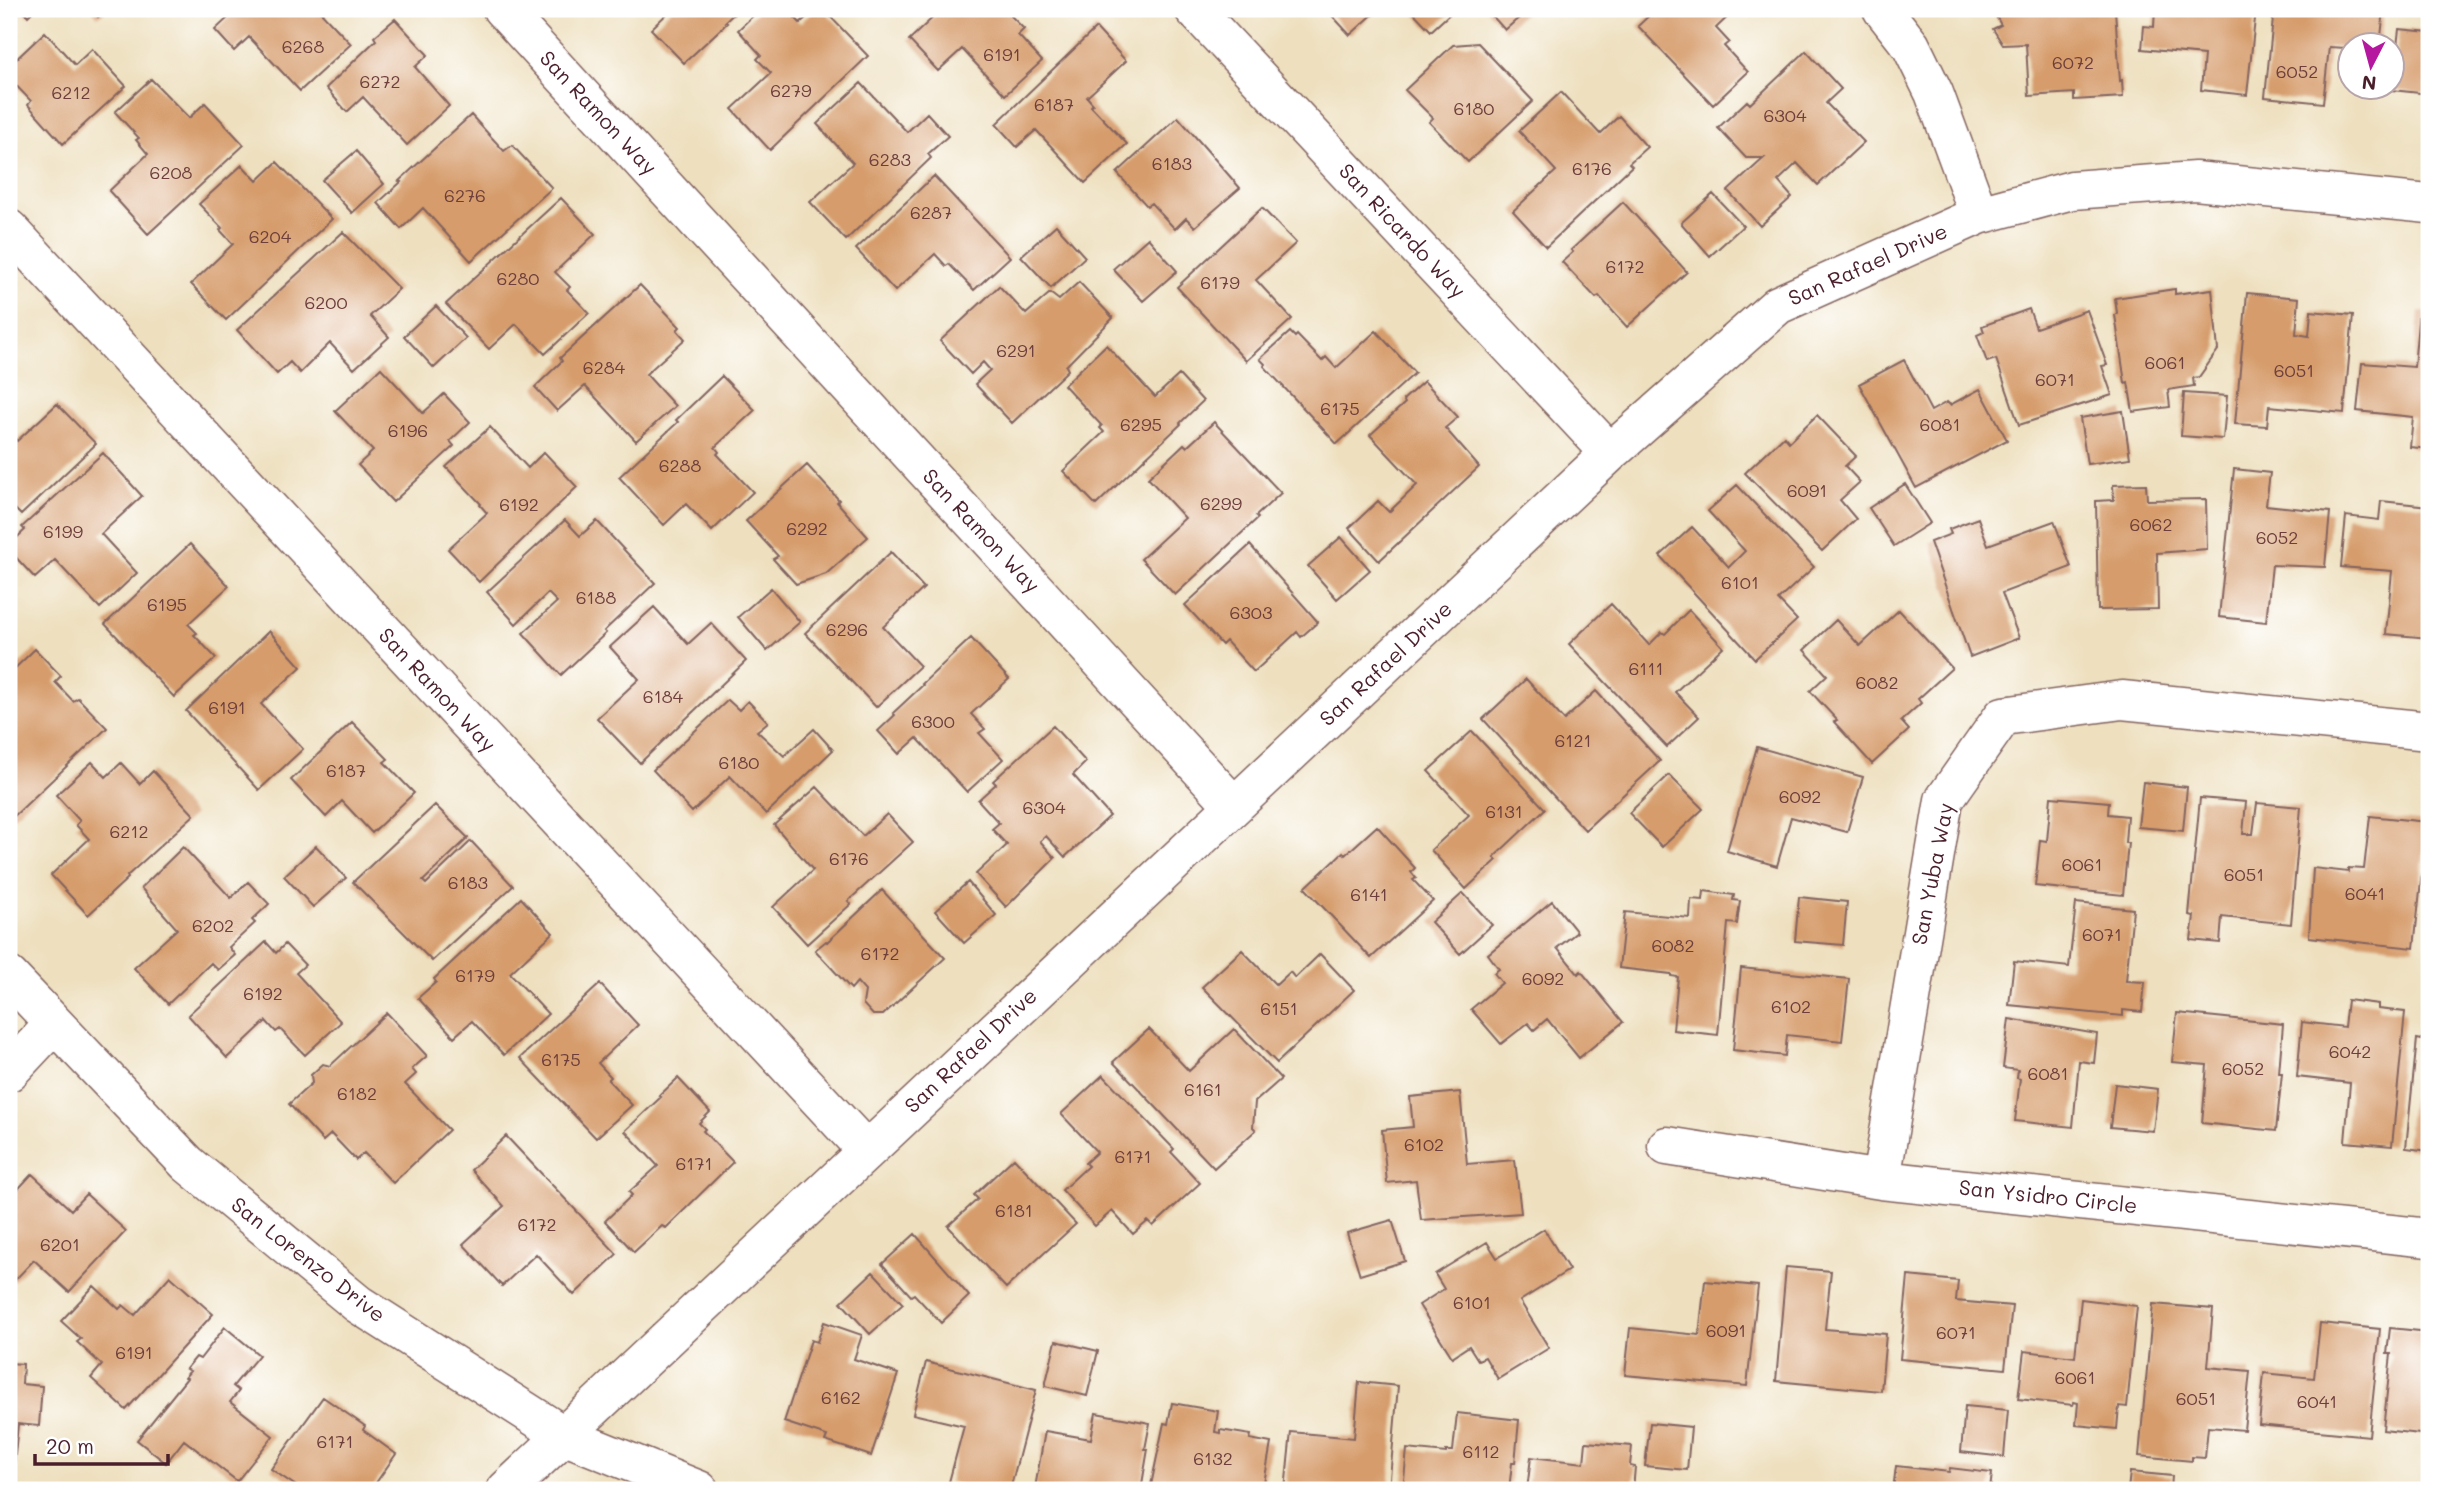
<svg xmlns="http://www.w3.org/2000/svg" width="2438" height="1499" font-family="Mali,sans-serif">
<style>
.building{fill:#d69c6c}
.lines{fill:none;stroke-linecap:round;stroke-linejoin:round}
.minor-casing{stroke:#83635f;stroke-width:41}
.minor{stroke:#fff;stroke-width:38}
.labels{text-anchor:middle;stroke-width:5;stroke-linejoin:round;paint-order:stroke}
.number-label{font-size:18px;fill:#6d3e3b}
.street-label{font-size:21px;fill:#4a1f2b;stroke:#fff}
</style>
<rect width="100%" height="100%" fill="#fff"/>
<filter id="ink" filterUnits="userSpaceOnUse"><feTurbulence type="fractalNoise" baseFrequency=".0143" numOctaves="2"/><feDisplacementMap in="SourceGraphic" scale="14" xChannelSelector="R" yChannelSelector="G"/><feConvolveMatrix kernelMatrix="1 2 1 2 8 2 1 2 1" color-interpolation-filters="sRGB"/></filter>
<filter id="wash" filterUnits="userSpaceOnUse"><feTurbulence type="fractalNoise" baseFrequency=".00686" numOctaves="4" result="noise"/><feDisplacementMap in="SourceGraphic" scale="28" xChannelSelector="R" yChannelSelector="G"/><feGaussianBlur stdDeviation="1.57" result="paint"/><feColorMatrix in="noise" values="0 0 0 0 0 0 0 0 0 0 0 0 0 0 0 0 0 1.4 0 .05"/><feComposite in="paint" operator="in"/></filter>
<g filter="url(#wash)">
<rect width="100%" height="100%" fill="#eee0bf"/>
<g id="blocks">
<path class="building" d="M22 9H35L28 16Z
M91 9H107L98 17Z
M230 9H318L351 44 300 91 249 37 234 51 215 30 230 16 227 12Z
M672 9H739L725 22 727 23 684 63 651 29Z
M760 9H787L800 23 816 9H823L868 56 770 150 732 109 771 73 757 59 761 55 738 30Z
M942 9H1019L1011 16 1024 29 1018 35 1042 61 1005 95 962 49 938 71 909 40Z
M1326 9H1379L1350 35Z
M1410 9H1455L1431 31Z
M1486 9H1529L1505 30Z
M1656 9H1736L1716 28 1729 42 1724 46 1748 72 1713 105 1638 26Z
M1992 9H2069L2070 13 2115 10 2120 81 2122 80 2123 97 2074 100V93L2029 96 2026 44 2003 45 1993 29 2001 25Z
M2155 9H2256L2247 95 2201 90 2204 55 2142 49 2144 26 2154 27Z
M2274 9H2384L2380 46 2347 45 2346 48 2329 47 2323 103 2265 97Z
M395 19 428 55 415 67 449 106 407 145 363 97 347 112 326 88 376 40 374 37Z
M1096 28 1126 61 1087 97 1093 104 1091 106 1127 144 1085 183 1036 130 1017 147 996 124Z
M2399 29 2429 32V94L2392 90Z
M45 32 75 65 92 49 126 86 63 144 28 105 31 101 9 78V66Z
M1478 43 1533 101 1468 162 1429 122 1433 118 1405 90 1453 45Z
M1806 51 1841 89 1826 103 1864 142 1818 185 1797 163 1778 181 1792 197 1760 226 1728 191 1764 158H1746L1718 128 1747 101 1750 104Z
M151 79 189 118 205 103 244 145 148 234 109 191 148 154 136 140 139 138 115 112Z
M861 83 907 132 927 113 948 136 928 154 931 158 846 240 810 202 853 163 817 124Z
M1561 92 1600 134 1619 116 1647 147 1629 163 1632 166 1546 247 1513 211 1556 171 1519 131Z
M471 115 504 151 512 145 552 188 471 261 423 208 401 229 378 203 401 182 399 181Z
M1178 117 1240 188 1195 227 1186 218 1175 229 1151 203 1147 206 1117 173Z
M356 151 384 184 352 213 322 180Z
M277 162 332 219 226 320 191 284 233 244 220 230 222 228 199 204 242 165 257 181Z
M934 176 1010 257 974 290 949 264 946 266 935 254 895 291 856 249Z
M1713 194 1743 226 1710 256 1681 223Z
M561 198 595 234 555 272 570 287 567 290 589 313 545 354 516 324 489 349 446 304Z
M1623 202 1687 272 1627 327 1599 296 1596 298 1562 262 1573 252 1571 250Z
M1262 208 1296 243 1256 280 1292 319 1246 361 1177 287Z
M1056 225 1085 257 1051 288 1021 256Z
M343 232 399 289 370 316 389 337 354 369 330 343 300 373 290 362 277 374 237 330Z
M1148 238 1177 271 1143 301 1113 269Z
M1079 282 1113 318 1066 366 1068 370 1012 423 975 384 990 370 983 362 971 374 940 341 999 286 1026 314 1050 293 1059 300Z
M640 285 680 327 677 330 685 339 646 374 675 406 636 441 585 386 557 411 535 387 562 361 560 358Z
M2175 289V294L2212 289 2218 350 2199 377 2193 378 2194 386 2168 390 2170 407 2133 412 2128 382 2125 383 2115 315 2117 313 2115 298Z
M2247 293 2299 298 2296 334 2309 336 2311 311 2353 315 2344 413 2269 406 2267 426 2235 424Z
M436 306 466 338 434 368 404 336Z
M2029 309 2036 328 2087 310 2107 365 2102 366 2112 395 2019 425 1996 359 1987 362 1977 335 1984 332 1982 326Z
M2419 311 2429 312V449L2410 447 2413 417 2357 411 2362 363 2414 367Z
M1376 331 1415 373 1337 444 1264 366 1265 364 1260 359 1290 332 1295 337 1297 335 1322 361 1326 357 1336 368Z
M1106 345 1155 397 1179 375 1203 401 1180 423 1181 424 1096 505 1063 471 1104 432 1100 428 1102 426 1064 385Z
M1904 360 1931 411 1947 402 1950 405 1980 389 2007 440 1916 488 1859 384Z
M381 368 423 413 444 394 470 422 450 441 454 446 393 502 358 465 373 451 335 411Z
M722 376 755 410 715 447 719 452 717 454 753 492 712 531 686 504 664 525 619 477 678 422 676 420Z
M1424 381 1458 417 1445 428 1479 467 1379 561 1349 528 1378 501 1389 512 1417 485 1370 435 1405 403 1403 400Z
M2184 393 2227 396 2223 439 2181 436Z
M57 404 96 444 21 515 9 503V431L17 441Z
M2123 411 2130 458 2087 464 2080 418Z
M1817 415 1856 456 1845 466 1860 482 1840 500 1856 519 1822 551 1745 473 1784 436 1789 442Z
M1214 422 1281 493 1256 516 1258 518 1175 595 1141 559 1185 518 1148 478 1184 444 1187 447Z
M490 427 528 468 544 452 577 487 479 582 448 549 487 513 480 505 481 504 446 467Z
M103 453 142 496 101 534 137 573 100 608 55 560 35 578 9 550V545L25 530 22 527Z
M807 465 839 500 837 502 868 537 826 574 796 584 773 559 778 556 746 521Z
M2234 469 2270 473 2266 505 2330 512 2325 567 2272 565 2266 622 2219 617Z
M1905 484 1930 523 1894 546 1869 508Z
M2146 484 2147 500 2206 499 2207 549 2157 553 2158 609 2098 610 2096 501 2114 500 2113 485Z
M1737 485 1814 567 1778 600 1797 620 1755 659 1660 556 1692 527 1729 567 1745 551 1708 511Z
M2381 501 2429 506V638L2386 634 2392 571 2341 567 2346 516 2379 520Z
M1978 518 1988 545 2054 521 2071 567 2002 593 2019 638 1970 657 1930 542 1951 534 1949 529Z
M565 520 580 536 597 521 655 583 604 631 606 633 561 675 523 633 557 602 548 593 516 624 487 592Z
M1341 537 1370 570 1337 599 1308 566Z
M190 544 229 586 188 624 197 633 194 635 216 658 174 697 105 624Z
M1250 545 1318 622 1301 637 1297 632 1254 672 1226 641 1222 645 1185 605Z
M891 552 924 588 883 627 920 666 876 707 805 633Z
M771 588 800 622 767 651 738 617Z
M1611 604 1649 645 1662 632 1665 634 1689 610 1723 647 1675 692 1699 717 1667 747 1569 644Z
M654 607 688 644 711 623 746 661 640 763 597 718 639 679 610 647Z
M1899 610 1952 668 1918 699 1921 703 1901 721 1909 730 1872 764 1834 722 1837 720 1810 691 1827 675 1804 650 1836 620 1860 646Z
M269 631 301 667 261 704 303 749 259 790 186 711Z
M971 638 1009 679 971 714 985 729 979 733 1003 759 967 792 917 738 899 754 878 731 895 715 893 713 923 685 922 684Z
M35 649 61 676 55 682 73 701 78 698 107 728 9 821V674Z
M1526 679 1564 720 1596 691 1660 761 1585 830 1483 719Z
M728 700 739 710 748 701 768 722 757 731 784 756 814 729 833 750 766 814 730 776 692 812 653 770Z
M352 722 388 759 384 762 414 793 372 833 342 801 326 817 291 780Z
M1053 726 1086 762 1073 775 1110 816 1065 857 1046 836 1040 841 1055 858 1006 907 976 874 1007 845 992 829 999 823 978 800 996 784 993 781Z
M1472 731 1545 809 1494 857 1497 860 1466 889 1431 850 1469 815 1428 771Z
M1757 747 1863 777 1847 832 1791 817 1777 866 1727 851Z
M92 762 106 777 121 763 140 784 153 771 194 815 127 876 128 878 88 915 51 875 89 839 76 825 80 821 56 795Z
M1669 775 1703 809 1662 847 1629 813Z
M2143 782 2187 787 2183 831 2138 827Z
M817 787 863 836 887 814 913 842 848 901 851 904 807 944 773 907 813 870 774 825Z
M2051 797 2109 802 2108 814 2127 816 2125 843H2128L2123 895 2035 886 2040 840 2047 841Z
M2200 798 2246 802 2243 834H2253L2257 803 2301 807 2291 924 2222 917 2220 943 2191 940 2194 916 2189 915Z
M435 805 468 838 423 881 426 884 471 841 513 886 432 961 353 882Z
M2370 816 2427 822 2414 948 2309 937 2313 868 2348 872V868L2364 869Z
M1377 826 1415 868 1411 872 1416 878 1413 880 1433 901 1371 958 1305 888 1343 852 1345 855Z
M316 846 346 878 313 907 284 876Z
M183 847 231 898 248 882 269 904 252 920 255 923 229 947 235 955 218 970 211 963 168 1004 134 968 177 929 141 888Z
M968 882 996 915 964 943 935 911Z
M882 890 945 958 883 1015H873L863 1004 865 991 857 982 851 989 815 950 826 941 827 942Z
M1704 891 1734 895 1733 900 1740 901 1737 924 1728 923 1718 1035 1673 1030 1678 977 1671 976V974L1619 968 1625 912 1690 918 1691 899 1703 900Z
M1463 893 1492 925 1460 954 1431 922Z
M1799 897 1847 902 1843 945 1795 941Z
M521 898 553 933 510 973 548 1014 504 1055 472 1021 454 1037 418 998 436 982 434 979Z
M1552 901 1577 932 1557 948 1578 974 1581 971 1623 1022 1579 1058 1547 1019 1534 1030 1528 1023 1501 1044 1471 1009 1502 983 1494 973 1499 969 1488 954Z
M2076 903 2133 909 2126 981 2145 982 2142 1012 2123 1010V1016L2009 1005 2014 961 2069 967Z
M266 942 276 953 285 944 305 965 296 973 341 1022 305 1055 280 1029 276 1032 266 1021 227 1058 188 1015Z
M1242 950 1276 985 1290 972 1295 978 1320 954 1354 990 1277 1063 1202 987Z
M1741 968 1849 979 1842 1041 1787 1035 1785 1056 1733 1050Z
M600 984 638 1025 598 1063 611 1077 608 1080 632 1105 596 1138 520 1058Z
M2347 1000 2378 1004V1009L2405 1012 2392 1146 2345 1142 2350 1083 2297 1077 2302 1022 2344 1027Z
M387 1013 427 1056 412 1069 416 1074 405 1084 449 1130 393 1183 364 1153 356 1160 331 1134 323 1141 289 1104 312 1083 311 1075 323 1064 330 1066Z
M2177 1013 2283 1024 2279 1073H2282L2276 1131 2202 1123 2207 1065 2172 1062Z
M2009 1019 2097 1034 2094 1063 2079 1061 2073 1127 2015 1121 2020 1079 2017 1078 2018 1070 2003 1068Z
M2424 1019 2429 1020V1151L2406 1148 2417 1039 2422 1040Z
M1149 1029 1189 1071 1234 1029 1281 1079 1255 1102 1253 1127 1256 1130 1214 1168 1113 1062Z
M1103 1075 1174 1149 1171 1152 1200 1183 1153 1226 1148 1221 1133 1234 1112 1211 1095 1226 1062 1190 1088 1166 1085 1163 1097 1152 1061 1114Z
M678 1078 710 1112 699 1123 705 1129 703 1131 733 1162 666 1228 662 1226 634 1252 605 1221 632 1195 629 1192 658 1166 625 1131 661 1097 659 1096Z
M2115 1084 2158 1089 2153 1131 2110 1127Z
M1460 1092 1467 1164 1515 1160 1521 1213 1421 1220 1416 1180 1387 1183 1382 1130 1413 1127 1410 1097Z
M506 1136 617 1254 574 1295 536 1254 502 1286 463 1244 504 1206 471 1170Z
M1014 1158 1076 1224 1006 1288 948 1226 978 1199 974 1195Z
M32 1174 71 1210 86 1194 126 1231 69 1292 34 1260 13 1282 9 1278V1199Z
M1392 1220 1405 1261 1360 1275 1347 1233Z
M1544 1229 1569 1270 1520 1301 1549 1348 1498 1379 1485 1357 1478 1360 1469 1346 1452 1357 1419 1305 1444 1289 1435 1274 1487 1242 1497 1258Z
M915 1234 969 1296 941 1323 914 1294 911 1296 882 1264Z
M1786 1267 1831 1271 1825 1329 1886 1334 1881 1391 1776 1381Z
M873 1272 903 1304 870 1334 841 1302Z
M170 1276 213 1314 126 1410 91 1378 102 1365 77 1342 81 1339 61 1321 94 1286 119 1309 123 1305 135 1315Z
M1908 1276 1958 1281 1956 1301 2012 1306 2005 1369 1900 1359Z
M1705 1281 1758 1286 1747 1386 1625 1375 1630 1328 1699 1335Z
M2081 1299 2137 1306 2127 1407 2119 1406 2117 1429 2076 1425 2078 1403 2074 1402 2073 1405 2018 1399 2024 1351 2075 1357Z
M2153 1304 2213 1309 2208 1367 2250 1371 2244 1430 2208 1427 2205 1458 2192 1457V1461L2139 1456Z
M824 1322 862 1335 854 1359 898 1374 871 1456 825 1441 827 1436 784 1422 811 1340 817 1342Z
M2320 1323 2380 1329 2369 1436 2259 1425 2264 1373 2314 1378Z
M225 1327 259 1355 233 1386 239 1391 230 1402 273 1436 237 1481 184 1440 166 1463 137 1440 187 1378 185 1377 190 1371 186 1369 196 1357 200 1359Z
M2390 1328 2429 1332V1435L2383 1430 2391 1354H2387Z
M1056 1341 1098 1351 1087 1396 1045 1386Z
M926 1362 1036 1390 1010 1490H980L949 1482 964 1426 913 1414Z
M9 1363 23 1364 22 1384 42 1386 39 1426 18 1424 14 1465H9Z
M1359 1382 1398 1386 1389 1490H1285L1291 1432 1354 1438Z
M323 1397 365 1426 363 1430 396 1454 371 1490H302L271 1469Z
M1172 1403 1218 1411 1215 1432 1220 1433V1430L1251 1435 1250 1439 1271 1443 1263 1489 1228 1483 1227 1488 1211 1485 1210 1490H1150L1164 1423 1168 1424Z
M1965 1406 2008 1410 2004 1457 1961 1452Z
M1096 1413 1150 1423 1145 1449H1148L1141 1490H1048L1035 1488 1045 1431 1091 1439Z
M1457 1413 1519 1420 1515 1463H1512L1509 1490H1403L1407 1449 1446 1453V1451H1453Z
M1650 1423 1691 1427 1687 1470 1645 1466Z
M1586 1442 1632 1446 1630 1466 1635 1467 1633 1490H1527L1531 1457 1584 1463Z
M1896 1466 1949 1472 1950 1468 1992 1473 1990 1490H1893Z
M2130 1472 2172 1476 2171 1490H2128Z
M1767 1486 1792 1488V1490H1767Z"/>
</g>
</g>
<g filter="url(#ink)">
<use href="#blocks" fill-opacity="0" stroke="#83635f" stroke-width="2"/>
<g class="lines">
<defs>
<path id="minor" d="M502 9 1234 806
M1194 9 1610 453
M1882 9 1911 46 1934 93 1979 215
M9 229 866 1150
M9 976 188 1164 358 1304 563 1435 699 1490
M9 1072 54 1024
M1667 1146 1881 1180 2429 1238
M1881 1180 1944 800 2003 716 2122 700 2429 731
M506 1490 1610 453 1778 305 1979 215 2072 190 2195 181 2429 204"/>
</defs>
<use href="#minor" class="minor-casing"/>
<use href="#minor" class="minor"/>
</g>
</g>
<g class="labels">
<g class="number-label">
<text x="303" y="53">6268</text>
<text x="1002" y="61">6191</text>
<text x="2073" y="69">6072</text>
<text x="2297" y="78">6052</text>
<text x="380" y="88">6272</text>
<text x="791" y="97">6279</text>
<text x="71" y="99">6212</text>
<text x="1054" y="111">6187</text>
<text x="1474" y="115">6180</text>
<text x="1785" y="122">6304</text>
<text x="890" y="166">6283</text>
<text x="1172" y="170">6183</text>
<text x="1592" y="175">6176</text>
<text x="171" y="179">6208</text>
<text x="465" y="202">6276</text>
<text x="931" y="219">6287</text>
<text x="270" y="243">6204</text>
<text x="1625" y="273">6172</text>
<text x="518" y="285">6280</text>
<text x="1220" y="289">6179</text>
<text x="326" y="309">6200</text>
<text x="1016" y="357">6291</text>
<text x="2165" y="369">6061</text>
<text x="604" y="374">6284</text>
<text x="2294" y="377">6051</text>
<text x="2055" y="386">6071</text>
<text x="1340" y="415">6175</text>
<text x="1141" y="431">6295</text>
<text x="1940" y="431">6081</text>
<text x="408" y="437">6196</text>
<text x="680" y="472">6288</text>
<text x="1807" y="497">6091</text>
<text x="1221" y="510">6299</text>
<text x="519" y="511">6192</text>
<text x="2151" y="531">6062</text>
<text x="807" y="535">6292</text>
<text x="63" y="538">6199</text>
<text x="2277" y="544">6052</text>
<text x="1740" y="589">6101</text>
<text x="596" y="604">6188</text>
<text x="167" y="611">6195</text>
<text x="1251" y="619">6303</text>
<text x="847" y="636">6296</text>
<text x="1646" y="675">6111</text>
<text x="1877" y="689">6082</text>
<text x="663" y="703">6184</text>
<text x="227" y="714">6191</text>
<text x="933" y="728">6300</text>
<text x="1573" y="747">6121</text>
<text x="739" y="769">6180</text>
<text x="346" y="777">6187</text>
<text x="1800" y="803">6092</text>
<text x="1044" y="814">6304</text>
<text x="1504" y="818">6131</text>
<text x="129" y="838">6212</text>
<text x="849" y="865">6176</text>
<text x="2082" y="871">6061</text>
<text x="2244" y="881">6051</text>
<text x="468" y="889">6183</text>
<text x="2365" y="900">6041</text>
<text x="1369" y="901">6141</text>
<text x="213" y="932">6202</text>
<text x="2102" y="941">6071</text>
<text x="1673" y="952">6082</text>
<text x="880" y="960">6172</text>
<text x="475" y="982">6179</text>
<text x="1543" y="985">6092</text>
<text x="263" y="1000">6192</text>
<text x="1791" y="1013">6102</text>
<text x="1279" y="1015">6151</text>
<text x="2350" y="1058">6042</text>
<text x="561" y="1066">6175</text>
<text x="2243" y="1075">6052</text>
<text x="2048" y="1080">6081</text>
<text x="1203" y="1096">6161</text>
<text x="357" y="1100">6182</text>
<text x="1424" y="1151">6102</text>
<text x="1133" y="1163">6171</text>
<text x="694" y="1170">6171</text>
<text x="1014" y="1217">6181</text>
<text x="537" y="1231">6172</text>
<text x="60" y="1251">6201</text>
<text x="1472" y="1309">6101</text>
<text x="1726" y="1337">6091</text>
<text x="1956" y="1339">6071</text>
<text x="134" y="1359">6191</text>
<text x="2075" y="1384">6061</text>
<text x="841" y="1404">6162</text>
<text x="2196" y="1405">6051</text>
<text x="2317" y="1408">6041</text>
<text x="335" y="1448">6171</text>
<text x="1481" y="1458">6112</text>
<text x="1213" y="1465">6132</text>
</g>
<g class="street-label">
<text transform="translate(598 113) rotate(47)" y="7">San Ramon Way</text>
<text transform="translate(1402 231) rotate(47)" y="7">San Ricardo Way</text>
<text transform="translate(1868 265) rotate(-24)" y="7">San Rafael Drive</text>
<text transform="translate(981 531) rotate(47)" y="7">San Ramon Way</text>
<text transform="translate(1386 664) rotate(-43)" y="7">San Rafael Drive</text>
<text transform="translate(437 690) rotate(47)" y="7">San Ramon Way</text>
<text transform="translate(1933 874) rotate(-79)" y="7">San Yuba Way</text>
<text transform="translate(971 1051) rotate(-43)" y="7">San Rafael Drive</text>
<text transform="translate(2048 1197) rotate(6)" y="7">San Ysidro Circle</text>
<text transform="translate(308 1260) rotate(38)" y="7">San Lorenzo Drive</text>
</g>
</g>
<rect width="2438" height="1499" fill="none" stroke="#fff" stroke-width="35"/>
<g transform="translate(2371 66) rotate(186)"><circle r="33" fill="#ffffff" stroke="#b7a5aa" stroke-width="2"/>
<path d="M0-5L12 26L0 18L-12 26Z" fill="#b5179e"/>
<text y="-10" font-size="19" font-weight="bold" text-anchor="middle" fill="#4a1f2b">N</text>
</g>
<path d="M35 1454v10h133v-10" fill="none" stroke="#4a1f2b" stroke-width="3.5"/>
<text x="46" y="1454" font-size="21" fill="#4a1f2b" stroke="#ffffff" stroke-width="5" paint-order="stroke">20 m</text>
</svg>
